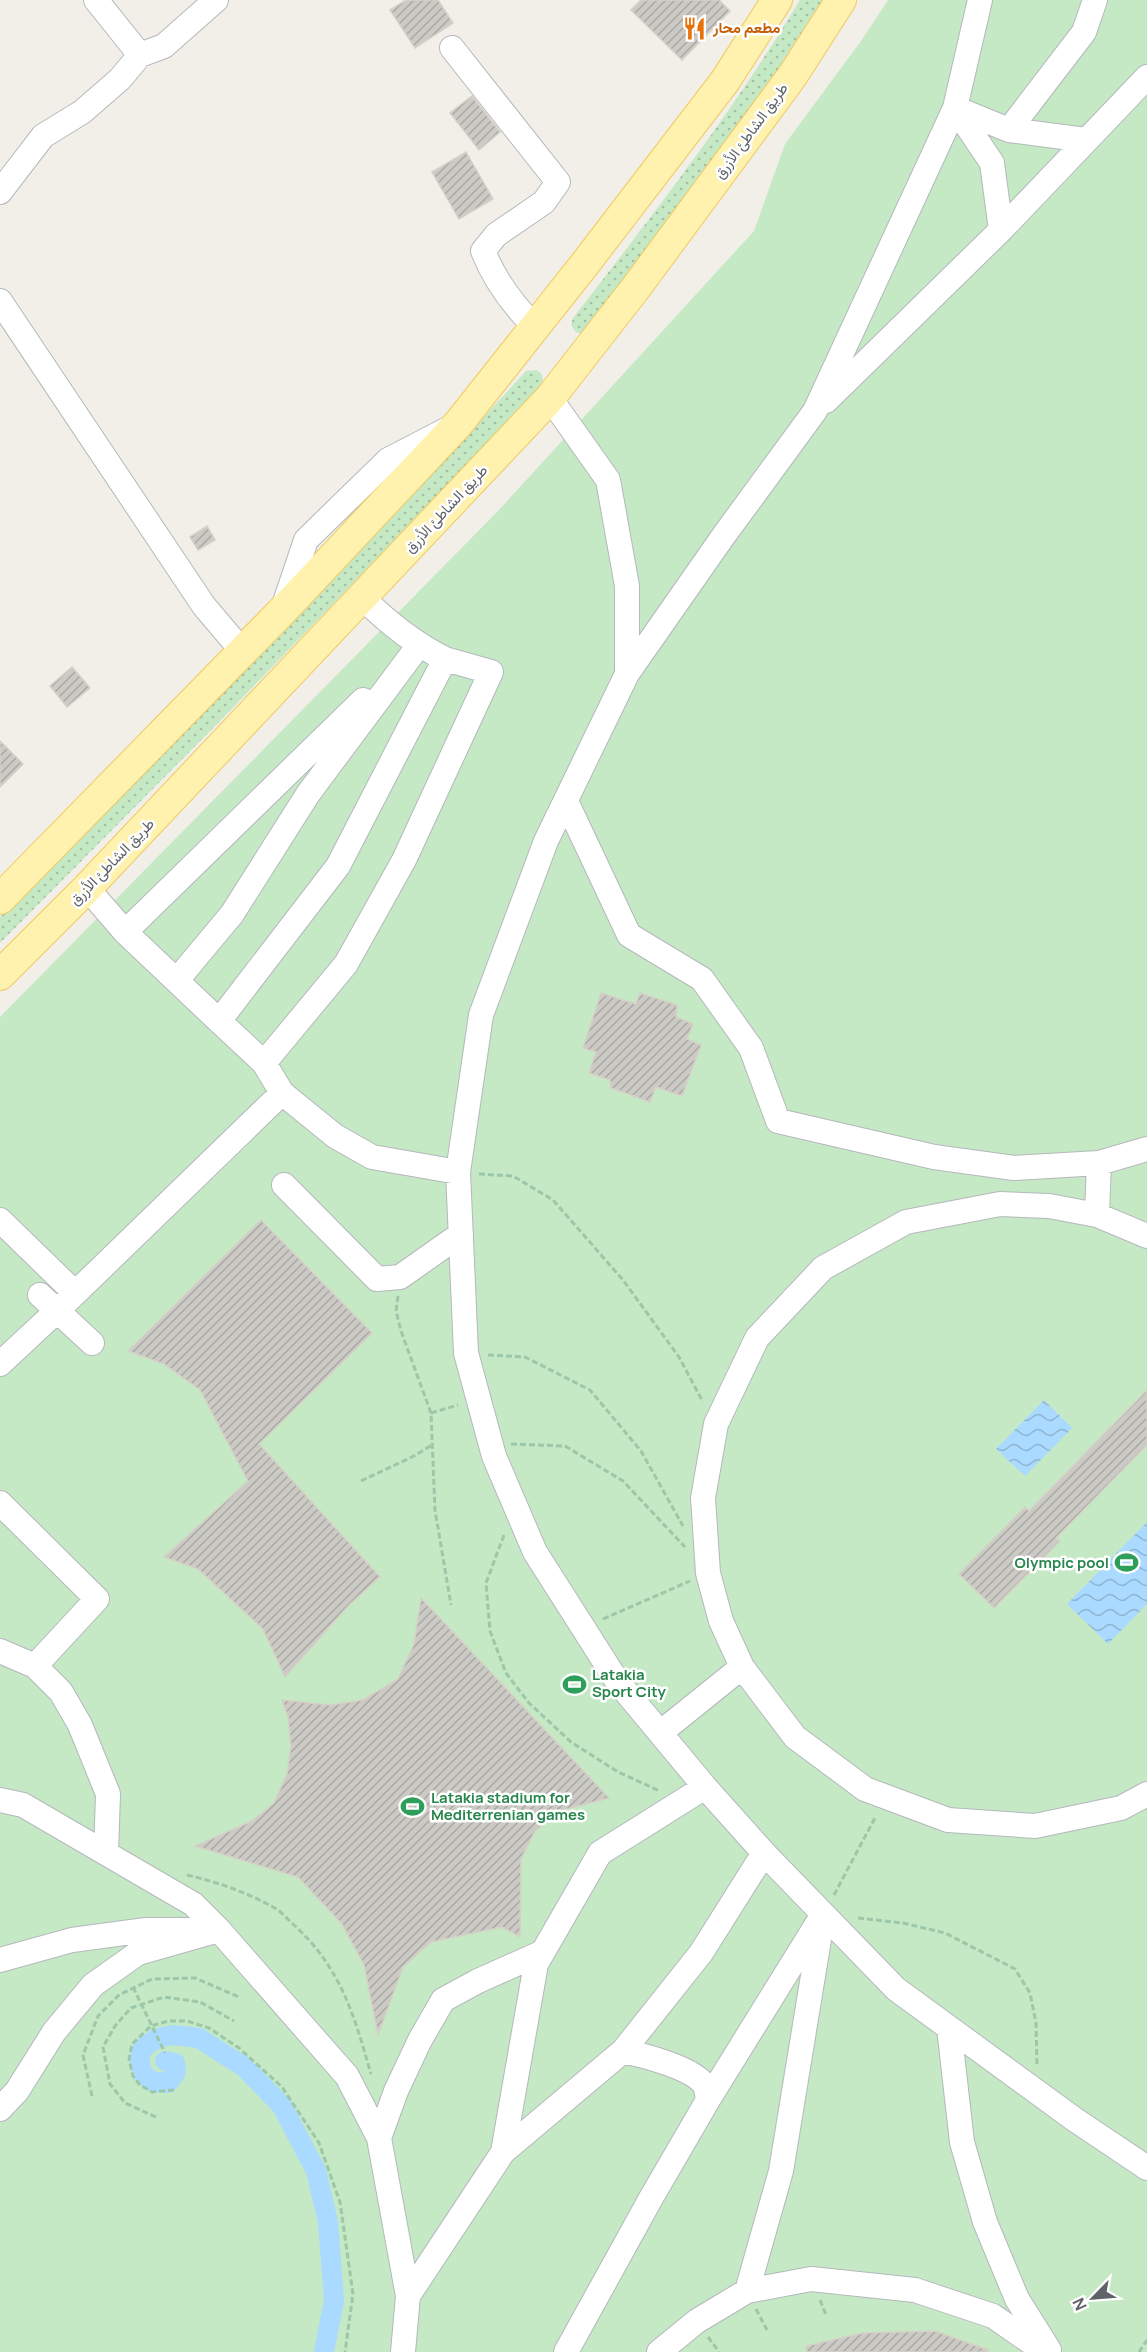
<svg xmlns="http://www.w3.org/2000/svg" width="1147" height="2352" font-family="Manrope,Vazirmatn,sans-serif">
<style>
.grass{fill:url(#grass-dots)}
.green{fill:#c5e8c5}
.water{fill:url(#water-waves)}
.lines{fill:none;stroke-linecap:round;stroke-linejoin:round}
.canal{stroke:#aadaff;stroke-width:20}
.building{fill:url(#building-hatch);stroke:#d6d1c6;stroke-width:1.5}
.minor-casing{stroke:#b5b8bc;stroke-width:26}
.major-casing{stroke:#f2c960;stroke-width:32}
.path{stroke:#9cc7a9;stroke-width:3;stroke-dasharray:6 3;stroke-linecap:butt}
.minor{stroke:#fff;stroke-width:24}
.major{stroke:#fff2af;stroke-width:30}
.labels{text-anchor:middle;stroke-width:5;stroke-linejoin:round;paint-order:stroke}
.food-label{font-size:15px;font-weight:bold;fill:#c56008;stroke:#fff;text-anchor:start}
.street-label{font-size:15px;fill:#5f6368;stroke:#fff}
.leisure-label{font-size:15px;font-weight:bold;fill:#27864d;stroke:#fff;text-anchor:start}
</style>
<defs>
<pattern id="grass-dots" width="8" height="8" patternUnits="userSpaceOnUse" patternTransform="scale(1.5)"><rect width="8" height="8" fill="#c5e8c5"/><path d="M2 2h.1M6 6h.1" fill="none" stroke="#a3c0a4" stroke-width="1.8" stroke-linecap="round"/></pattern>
<pattern id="water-waves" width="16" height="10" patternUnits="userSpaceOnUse" patternTransform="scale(1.5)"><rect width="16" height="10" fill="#aadaff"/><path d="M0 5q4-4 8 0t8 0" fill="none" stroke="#8eb4d2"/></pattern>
<pattern id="building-hatch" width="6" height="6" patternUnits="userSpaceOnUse" patternTransform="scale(1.5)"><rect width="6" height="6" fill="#cccac5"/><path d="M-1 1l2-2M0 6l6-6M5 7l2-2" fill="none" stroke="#a9a8a4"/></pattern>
</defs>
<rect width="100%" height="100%" fill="#f1efe8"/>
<path class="grass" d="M800 0H822L775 74 589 331 583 334 576 332 571 325 573 318C653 215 733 112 800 0Z
M536 370 541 373 543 379 538 392 219 722 0 943V917L414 493 526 371Z"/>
<path class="green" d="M888 0H1147V2352H0V1017L498 511 754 231 785 144 861 41Z"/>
<path class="water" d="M1044 1400 1072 1428 1025 1476 996 1449Z
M1147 1522V1604L1108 1644 1067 1604Z"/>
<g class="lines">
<path class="canal" d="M165 2061 175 2063 176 2072 168 2083 153 2082 142 2073 139 2058 143 2048 157 2038 174 2035 199 2038 244 2067 282 2106 316 2171 328 2222 334 2300 324 2352"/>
</g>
<path class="building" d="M406 0H438L453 23 415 48 390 10Z
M641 0H719L730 11 682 60 631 10Z
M472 96 500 132 479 150 450 113Z
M466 152 493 199 459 219 432 172Z
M207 526 215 540 198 550 190 537Z
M72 667 90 688 67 707 50 686Z
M0 741 23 764 0 787Z
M601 993 636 1004 640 993 677 1005 676 1017 693 1024 687 1039 701 1045 682 1096 656 1087 650 1102 611 1088 610 1080 589 1073 596 1052 583 1048Z
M261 1220 372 1333 259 1444 380 1577 349 1605 285 1677 263 1629 198 1569 164 1557 248 1481 200 1390 164 1364 128 1351Z
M1147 1390V1445L1056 1538 1060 1541 994 1608 959 1574 1025 1507 1029 1511Z
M421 1598 609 1798 563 1810 535 1831 521 1859 520 1937 502 1927 431 1942 403 1967 378 2035 364 1965 342 1924 298 1877 195 1846 252 1821 274 1803 287 1774 291 1746 288 1717 282 1700 330 1705 363 1700 398 1679 414 1644Z
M935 2331 988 2350 987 2352H807L806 2346 863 2333Z"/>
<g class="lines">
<defs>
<path id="minor" d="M96 0 140 55 164 46 216 0
M980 0 955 108 815 411 722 538 627 674 546 841 481 1015 458 1172 466 1353 494 1456 535 1552 617 1681 705 1787 764 1853 896 1989 1074 2119 1147 2168
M452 48 558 182 544 202 496 235 483 251C495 281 512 304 535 327
M955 108 1009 130 1086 140
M955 108 992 163 1001 230
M1009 130 1084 32 1095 0
M0 192 43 136 82 112 120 79 140 55
M0 301 204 606 243 652
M550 398 608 480 627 586V674
M826 401 1001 230 1147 77
M283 608 306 540 388 460 448 429
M566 801 629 935 702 979 751 1048 778 1121 934 1157 1014 1168 1099 1163 1147 1149
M87 888 125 932 219 1021 338 866 445 659C413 643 388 623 363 598
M125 932 363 700
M177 980 232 914 308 794 419 645
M264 1063 346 964 404 860 491 672 445 659
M282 1093 335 1136 372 1157 458 1172
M284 1185 377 1279 400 1277 461 1234
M1097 1215 1099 1163
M0 1220 75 1293
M1147 1236 1097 1215 1049 1206 1000 1204 906 1222 823 1268 757 1338 716 1424 703 1498 708 1573 721 1621 742 1667 795 1737 865 1789 948 1820 1035 1826 1121 1808 1147 1794
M40 1295 92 1343
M0 1364 60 1308 282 1093 264 1063 219 1021
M0 1503 97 1599 35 1666
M0 1651 35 1666 61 1692 80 1725 108 1794 106 1853
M660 1733 742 1667
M0 1800 23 1805 193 1904 219 1930 347 2076 379 2138 408 2296 403 2352
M0 1960 72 1940 146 1930H189
M949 2028 962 2142 985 2222 1017 2299 1049 2350
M708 2100 817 1924
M0 2109 17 2091 54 2032 93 1985 138 1953 219 1930
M379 2138 396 2091 420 2040 443 2000 478 1981 543 1952
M503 2152 536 1964 600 1853 705 1787
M747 2291 781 2171 823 1915
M408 2296 503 2152 623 2051 701 1953 764 1853
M566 2352 651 2198 708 2100C707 2096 707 2090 705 2086 695 2068 642 2055 623 2051
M659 2352 697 2321 747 2291 811 2279 915 2290 993 2316 1045 2352"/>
<path id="major" d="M0 899 289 604 458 424 584 265 725 81 777 0
M0 975 87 888 550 398 635 289 793 75 841 0"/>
</defs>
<use href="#minor" class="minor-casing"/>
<use href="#major" class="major-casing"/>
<path class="path" d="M479 1174 513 1176 553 1200 623 1280 679 1357 703 1402
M398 1296 396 1311 401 1331 431 1413 435 1510 451 1605
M488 1355 525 1357 590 1390 641 1451 683 1526
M431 1413 458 1405
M511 1444 565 1446 623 1481 685 1547
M361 1481 414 1456 432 1445
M504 1535 486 1583 490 1631 506 1673 529 1703 571 1742 618 1772 660 1791
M603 1619 690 1581
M187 1875C217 1882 246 1892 273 1907 281 1911 287 1919 294 1925 341 1968 354 2015 371 2074
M834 1895 876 1816
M858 1918 903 1923 945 1933 1015 1969 1030 1993 1036 2023 1037 2066
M133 1987 165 2053
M174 2090 152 2092 140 2085 133 2076 129 2059 132 2044 151 2026 168 2021H187L209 2028 239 2048 282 2087 319 2143 340 2202 353 2294 345 2352
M92 2096 83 2055 98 2016 119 1995 152 1979 195 1978 239 1997
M156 2117 125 2103 110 2084 103 2047 115 2026 131 2008 164 1997 200 2002 234 2021
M820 2300 826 2315
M756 2309 767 2330
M708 2337 719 2352
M1139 2352 1147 2340"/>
<use href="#minor" class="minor"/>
<use href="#major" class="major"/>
</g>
<defs>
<symbol id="restaurant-bare" viewBox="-9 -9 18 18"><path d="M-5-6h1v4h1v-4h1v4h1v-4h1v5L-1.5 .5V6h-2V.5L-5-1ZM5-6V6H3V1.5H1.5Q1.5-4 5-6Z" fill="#e8710a" stroke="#fff" stroke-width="2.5" paint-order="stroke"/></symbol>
<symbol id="stadium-bare" viewBox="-9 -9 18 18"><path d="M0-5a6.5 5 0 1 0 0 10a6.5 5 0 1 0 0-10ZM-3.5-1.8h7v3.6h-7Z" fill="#2e9e5b" stroke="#fff" stroke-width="2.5" paint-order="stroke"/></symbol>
</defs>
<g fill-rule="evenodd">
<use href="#restaurant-bare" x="678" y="12" width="33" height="33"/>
<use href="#stadium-bare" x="1110" y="1546" width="33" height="33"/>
<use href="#stadium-bare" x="558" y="1668" width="33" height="33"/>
<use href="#stadium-bare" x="396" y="1790" width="33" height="33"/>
</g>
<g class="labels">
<g class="food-label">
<text x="713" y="33">مطعم محار</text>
</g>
<g class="street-label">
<text transform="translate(751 131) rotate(-54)" y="5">طريق الشاطئ الأزرق</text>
<text transform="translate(446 509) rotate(-47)" y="5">طريق الشاطئ الأزرق</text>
<text transform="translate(112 862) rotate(-46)" y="5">طريق الشاطئ الأزرق</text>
</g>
<g class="leisure-label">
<text x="1109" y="1568" text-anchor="end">Olympic pool</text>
<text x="592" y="1680">Latakia<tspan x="592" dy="17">Sport City</tspan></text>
<text x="431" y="1803">Latakia stadium for<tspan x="431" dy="17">Mediterrenian games</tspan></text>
</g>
</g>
<g transform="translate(1093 2298) rotate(245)" stroke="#ffffff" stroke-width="4.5" paint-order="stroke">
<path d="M0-4.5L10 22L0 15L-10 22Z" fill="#5f6368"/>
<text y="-9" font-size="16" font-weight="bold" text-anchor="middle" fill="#5f6368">N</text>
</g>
</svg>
